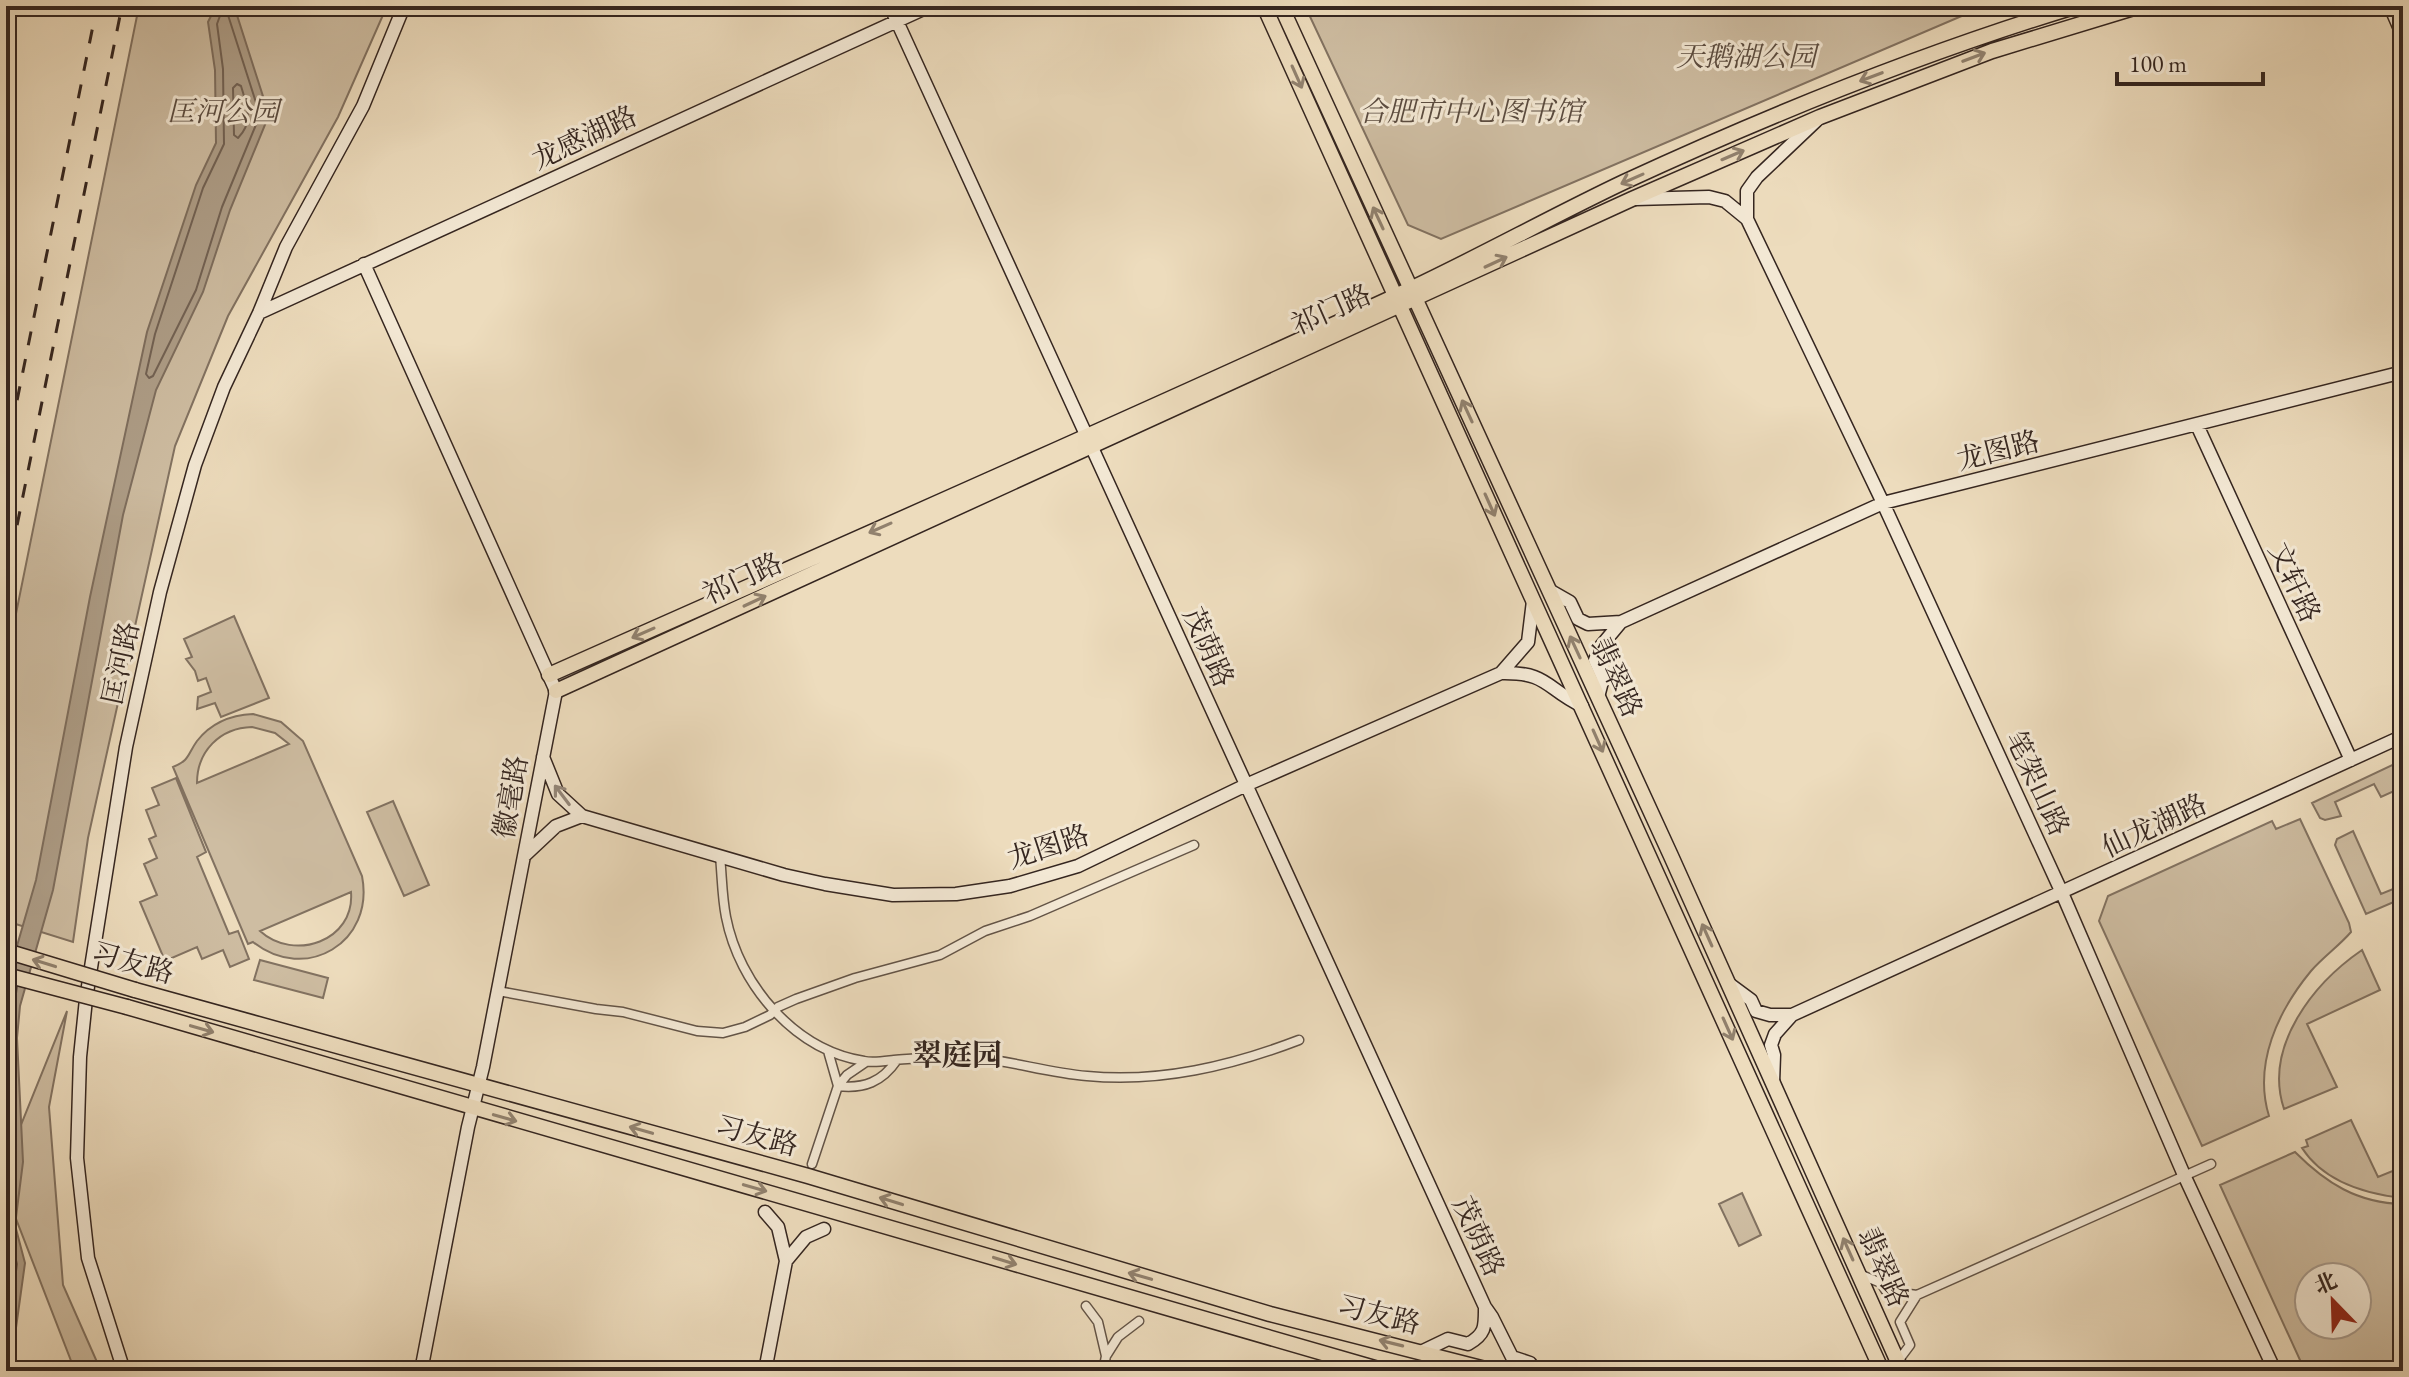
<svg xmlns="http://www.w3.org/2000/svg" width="2409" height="1377" font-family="'EB Garamond','Noto Serif SC',serif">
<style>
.green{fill:#cebda2;stroke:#827261;stroke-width:2;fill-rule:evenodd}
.water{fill:#ae9e88;stroke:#7e6e5e;stroke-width:2}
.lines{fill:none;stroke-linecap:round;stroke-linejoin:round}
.shore{stroke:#726254;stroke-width:2}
.street-casing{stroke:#635447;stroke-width:11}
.secondary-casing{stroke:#352620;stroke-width:15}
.primary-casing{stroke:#352620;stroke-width:17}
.street{stroke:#f3e8d4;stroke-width:8}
.secondary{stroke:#f3e8d4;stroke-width:12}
.primary{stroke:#eddcbd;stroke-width:14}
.rail{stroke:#352620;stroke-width:3;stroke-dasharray:14 14;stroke-linecap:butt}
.primary-bridge-casing{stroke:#352620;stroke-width:17;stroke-linecap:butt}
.primary-bridge{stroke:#eddcbd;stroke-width:14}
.oneway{stroke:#91816e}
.oneway2{stroke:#94877a}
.labels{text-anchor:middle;stroke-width:6;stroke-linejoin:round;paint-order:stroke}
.park-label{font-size:28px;font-style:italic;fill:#5b4c40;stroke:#f3e8d4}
.street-label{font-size:28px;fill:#352620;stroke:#f3e8d4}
.neighbourhood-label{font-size:30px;font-weight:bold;fill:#352620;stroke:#f3e8d4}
</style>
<rect width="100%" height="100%" fill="#eddcbd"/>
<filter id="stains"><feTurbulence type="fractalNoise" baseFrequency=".0025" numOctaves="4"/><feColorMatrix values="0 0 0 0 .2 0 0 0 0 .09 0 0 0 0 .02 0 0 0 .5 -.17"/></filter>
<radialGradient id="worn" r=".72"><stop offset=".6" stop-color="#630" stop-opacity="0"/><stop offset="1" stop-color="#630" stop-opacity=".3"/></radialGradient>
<path class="green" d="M139 6H387L338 117 228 316 175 446 88 838 73 942 6 921V663Z
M1305 6H1985L1441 239 1408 225Z
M234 616 269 698 221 717 215 703 197 709 198 697 211 692 206 678 198 681 195 671 186 659 192 657 184 639Z
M253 714 281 722 303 741 362 876C375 942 306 984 253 942L248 944 173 767C190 760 187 755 197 741 211 723 231 715 253 714ZM252 727 275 733 289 744 197 783C197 751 220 728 252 727ZM351 892C355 941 294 962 260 931Z
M2403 760V770L2399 772 2403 787 2381 797 2374 784 2335 802 2341 816 2325 820 2320 818 2312 803Z
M176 778 206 852 197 857 229 934 238 931 249 959 230 967 223 950 202 959 197 947 165 961 140 902 157 895 144 864 157 858 149 839 156 836 146 810 159 805 152 788Z
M393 801 429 885 404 896 367 812Z
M2300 819 2349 923 2351 932C2339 946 2323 957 2311 971 2278 1011 2253 1064 2269 1116L2202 1146 2099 921 2108 896 2272 821 2276 829Z
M2353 831 2381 894 2403 885V898L2366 914 2335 845 2337 839Z
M2362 950 2380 990 2307 1024 2337 1087 2284 1109C2263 1046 2314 983 2362 950Z
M260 960 328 978 323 998 254 980Z
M67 1011 49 1107 63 1285 101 1371H75L6 1193V1162Z
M2351 1120 2378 1177 2395 1170 2403 1186V1198C2366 1194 2324 1182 2302 1148L2308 1146 2306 1140Z
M2295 1152C2326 1183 2357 1203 2403 1204V1371H2305L2220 1185ZM2309 1277H2357V1325H2309Z
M1742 1193 1761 1235 1739 1246 1719 1204Z"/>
<path class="water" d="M216 6H242L236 12 269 115 230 210 203 292 156 390 123 515 53 890 20 1006 17 1038 23 1162 15 1225 25 1263 10 1371H6V984L36 880 90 597 147 332 196 185 216 143 215 70 208 22Z"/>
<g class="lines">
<path class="shore" d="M225 12 228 15 260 115 222 207 196 290 153 376 149 378 146 374 155 334 203 188 224 144 223 69 217 24 221 13Z
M237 84 241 86C247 106 254 122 238 138L234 135 233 88Z
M6 1343 17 1264 7 1225 15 1162 9 1037 17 987"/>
<defs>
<path id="street" d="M720 856C722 876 722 897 726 917 739 984 794 1050 864 1061 873 1063 885 1061 894 1060 923 1058 951 1055 979 1058 1015 1062 1050 1073 1087 1076 1160 1083 1231 1066 1299 1040
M498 991 596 1009 623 1012 697 1031 723 1033 745 1027 770 1015 778 1007 796 999 855 978 940 955 985 931 1030 916 1194 845
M828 1051 838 1086C864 1089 882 1082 897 1060
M812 1164 838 1086 847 1075 866 1062
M1859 1274 1881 1283 1886 1291 1917 1295 1900 1322 1910 1345 1898 1361
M1917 1295 2211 1164
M1086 1306 1098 1322 1106 1356 1118 1337 1139 1321
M1103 1371 1106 1356"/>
<path id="secondary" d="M890 6 1485 1307
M2390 6 2403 36
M1635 199 1709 197 1725 201 1747 219V191L1757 177 1816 121
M1747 219 1883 503 2062 893 2184 1175 2275 1371
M364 264 556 691 483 1067 468 1127 421 1371
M259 313 930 6
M2197 425 2351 760
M1549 590 1570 602 1578 619 1588 624 1621 622 1601 646 1595 660 1603 678 1598 697
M1533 601 1528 642 1501 673C1548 672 1545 688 1582 706
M1621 622 1883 503 2403 372
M582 816 784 875 825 884 893 895 956 894 1010 886 1078 866 1246 785 1501 673
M524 856 556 826 582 816 558 794 543 757
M1728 983 1751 1000 1756 1011 1770 1015H1792L1775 1034 1771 1045 1774 1055 1773 1083
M1792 1015 2403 736
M765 1212 778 1227 786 1261 806 1237 824 1229
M1423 1351 1448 1339 1468 1344C1486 1334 1485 1326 1485 1307L1492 1317 1512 1357 1530 1363 1536 1371
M124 1371 88 1258 77 1158 80 1057 86 999 126 747 160 592 195 465 224 387 259 313 286 247 363 106 404 6
M765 1371 786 1261"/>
<path id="primary" d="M1264 6 1882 1371
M1281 6 1671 856 1902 1371
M549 675C830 550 1112 427 1391 298 1470 262 1546 219 1624 182 1771 114 1922 53 2077 6
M556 691 1632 199 1820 117 1992 51 2140 6
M135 990 808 1176 1270 1314 1493 1371
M127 1007 1385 1371"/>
</defs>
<use href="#street" class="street-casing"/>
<use href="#secondary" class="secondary-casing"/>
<use href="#primary" class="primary-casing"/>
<use href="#street" class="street"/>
<use href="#secondary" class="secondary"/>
<use href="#primary" class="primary"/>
<path class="rail" d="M6 455 97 6
M6 580 122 6"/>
<defs>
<path id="primary-bridge" d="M6 951 135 990
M6 975 127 1007"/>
</defs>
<use href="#primary-bridge" class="primary-bridge-casing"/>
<use href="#primary-bridge" class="primary-bridge"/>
</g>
<defs><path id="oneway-shaft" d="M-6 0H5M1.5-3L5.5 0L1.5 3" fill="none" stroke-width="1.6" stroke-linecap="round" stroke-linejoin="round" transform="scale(2)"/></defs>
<g class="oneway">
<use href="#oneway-shaft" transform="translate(1974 57) rotate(-21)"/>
<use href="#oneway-shaft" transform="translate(1297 77) rotate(66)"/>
<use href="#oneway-shaft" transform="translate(1871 77) rotate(159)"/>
<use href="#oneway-shaft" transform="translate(1733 155) rotate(-23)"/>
<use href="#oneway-shaft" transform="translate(1632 179) rotate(156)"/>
<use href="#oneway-shaft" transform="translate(1378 218) rotate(-115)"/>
<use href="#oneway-shaft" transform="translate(1496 262) rotate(-25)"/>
<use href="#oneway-shaft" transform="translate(1467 411) rotate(-115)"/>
<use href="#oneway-shaft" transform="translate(1490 505) rotate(66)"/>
<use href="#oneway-shaft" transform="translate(880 528) rotate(156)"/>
<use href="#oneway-shaft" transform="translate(755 601) rotate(-25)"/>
<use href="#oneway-shaft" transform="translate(643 633) rotate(156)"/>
<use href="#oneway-shaft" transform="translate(1575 647) rotate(-115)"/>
<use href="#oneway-shaft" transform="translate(1598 741) rotate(66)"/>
<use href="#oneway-shaft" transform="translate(1707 935) rotate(-114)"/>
<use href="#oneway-shaft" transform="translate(44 963) rotate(-163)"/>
<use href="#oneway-shaft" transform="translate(202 1029) rotate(16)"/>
<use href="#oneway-shaft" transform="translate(1728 1029) rotate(66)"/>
<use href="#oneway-shaft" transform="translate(505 1118) rotate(16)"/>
<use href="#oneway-shaft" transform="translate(641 1130) rotate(-164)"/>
<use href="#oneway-shaft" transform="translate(755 1188) rotate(16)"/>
<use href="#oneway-shaft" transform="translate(891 1201) rotate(-163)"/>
<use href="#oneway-shaft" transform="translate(1848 1249) rotate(-114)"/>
<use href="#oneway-shaft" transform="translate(1005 1261) rotate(17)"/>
<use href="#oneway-shaft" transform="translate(1140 1276) rotate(-164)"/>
<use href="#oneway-shaft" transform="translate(1391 1343) rotate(-166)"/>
</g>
<use class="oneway2" href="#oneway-shaft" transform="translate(562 795) rotate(-127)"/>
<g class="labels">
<g class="park-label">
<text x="1746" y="66">天鹅湖公园</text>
<text x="223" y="121">匡河公园</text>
<text x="1471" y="121">合肥市中心图书馆</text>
</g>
<g class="street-label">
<text transform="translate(584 137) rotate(-25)" y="10">龙感湖路</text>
<text transform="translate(1331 309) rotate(-24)" y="10">祁门路</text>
<text transform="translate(1998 450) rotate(-14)" y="10">龙图路</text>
<text transform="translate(742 578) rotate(-25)" y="10">祁门路</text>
<text transform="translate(2295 582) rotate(65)" y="10">文轩路</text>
<text transform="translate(1209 647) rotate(66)" y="10">茂荫路</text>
<text transform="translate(120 663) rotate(-78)" y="10">匡河路</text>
<text transform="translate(1617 677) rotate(65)" y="10">翡翠路</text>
<text transform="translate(2038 783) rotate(65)" y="10">笔架山路</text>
<text transform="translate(510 797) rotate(-80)" y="10">徽毫路</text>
<text transform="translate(2154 825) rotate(-25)" y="10">仙龙湖路</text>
<text transform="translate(1048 846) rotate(-18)" y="10">龙图路</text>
<text transform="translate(133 962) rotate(16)" y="10">习友路</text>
<text transform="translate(757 1135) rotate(15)" y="10">习友路</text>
<text transform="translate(1479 1236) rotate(65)" y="10">茂荫路</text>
<text transform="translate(1884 1267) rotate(66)" y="10">翡翠路</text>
<text transform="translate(1379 1314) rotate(14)" y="10">习友路</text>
</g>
<g class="neighbourhood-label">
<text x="957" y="1065">翠庭园</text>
</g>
</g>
<rect width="2409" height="1377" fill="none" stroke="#eddcbd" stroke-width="32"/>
<rect x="8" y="8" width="2393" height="1361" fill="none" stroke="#352620" stroke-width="4"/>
<rect x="16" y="16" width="2377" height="1345" fill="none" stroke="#352620" stroke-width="2"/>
<g transform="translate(2333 1301) rotate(337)"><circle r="38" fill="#f3e8d4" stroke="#a79a8c" stroke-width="2"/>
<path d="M0-6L14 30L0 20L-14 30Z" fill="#8f2418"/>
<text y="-12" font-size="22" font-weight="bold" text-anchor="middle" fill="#352620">北</text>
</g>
<path d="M2117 72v12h146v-12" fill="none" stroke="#352620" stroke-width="4"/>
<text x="2129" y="72" font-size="24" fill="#352620" stroke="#f3e8d4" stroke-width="6" paint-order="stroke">100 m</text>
<rect width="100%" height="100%" filter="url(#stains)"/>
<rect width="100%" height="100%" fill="url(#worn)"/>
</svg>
